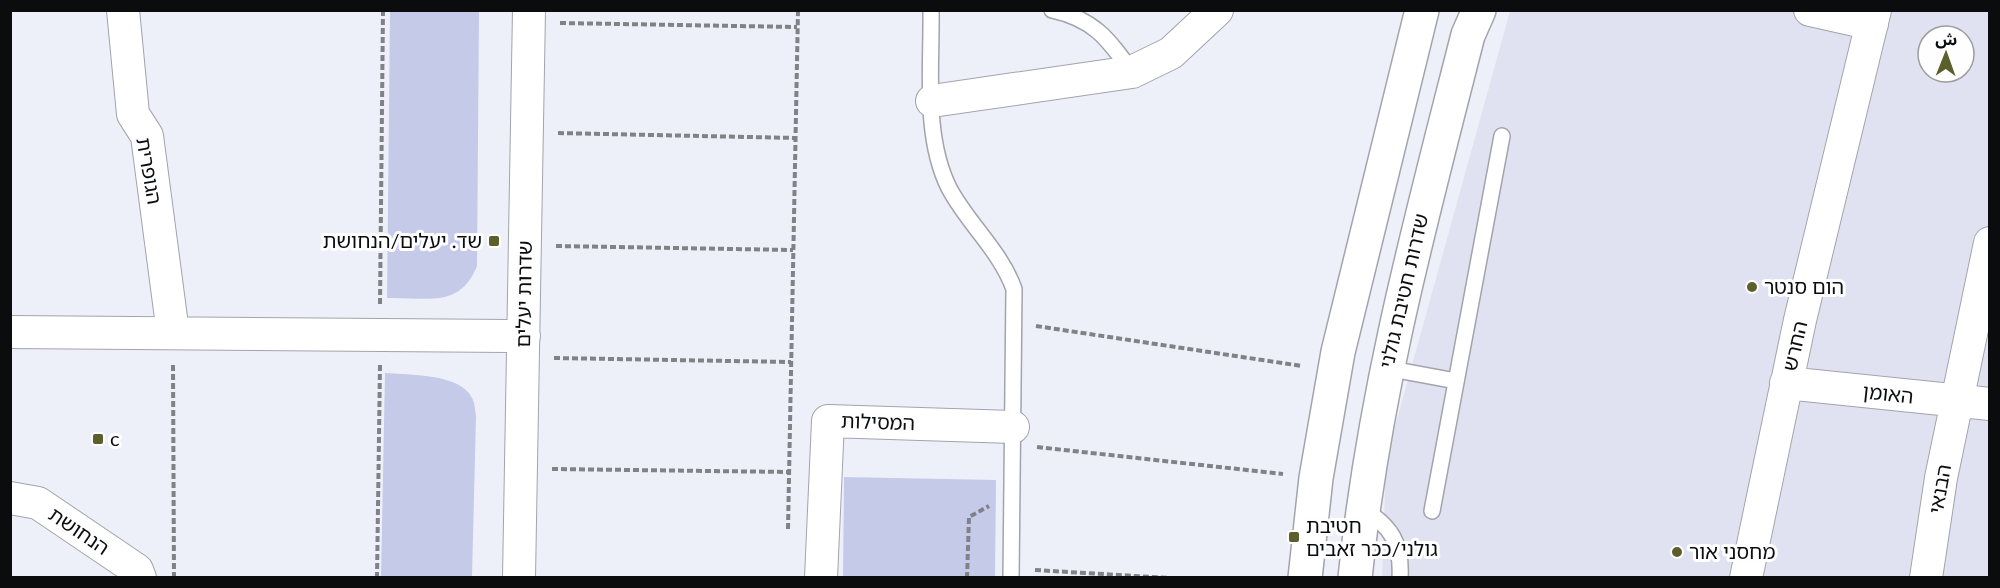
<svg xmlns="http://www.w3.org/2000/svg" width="2000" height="588" font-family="Lato,'Noto Sans Arabic','Noto Sans Hebrew',sans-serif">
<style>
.built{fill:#e0e2f2;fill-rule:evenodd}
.green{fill:#c5cae9}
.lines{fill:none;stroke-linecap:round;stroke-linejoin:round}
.service-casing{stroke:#a2a4ac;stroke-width:18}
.minor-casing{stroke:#a2a4ac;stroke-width:34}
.tertiary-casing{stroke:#a2a4ac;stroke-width:36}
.path{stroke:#808288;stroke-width:4;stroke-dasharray:6 3;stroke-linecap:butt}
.service{stroke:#fff;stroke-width:15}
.minor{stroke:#fff;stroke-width:32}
.tertiary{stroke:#fff;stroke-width:33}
.poi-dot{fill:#5c5f2c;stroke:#fefefe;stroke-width:2}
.labels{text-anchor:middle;stroke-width:6;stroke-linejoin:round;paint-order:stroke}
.street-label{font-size:20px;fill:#0b0c0e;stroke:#fefefe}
.poi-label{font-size:20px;fill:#0b0c0e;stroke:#fefefe;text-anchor:start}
</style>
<rect width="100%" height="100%" fill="#eef0f9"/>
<path class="built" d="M1510 11H1989V577L1382 578 1386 459ZM1928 36H1964V72H1928Z"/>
<path class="green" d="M390 11H479L477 266C460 309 427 297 387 298Z
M385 373C408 375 460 373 472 398 475 403 475 411 476 416L472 577H381Z
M844 477 996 480 995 577H843Z"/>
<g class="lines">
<defs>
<path id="service" d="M931 10C932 67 923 136 949 188 968 224 1000 250 1014 289L1011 578
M1052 10C1094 19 1108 39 1132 72
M1386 368 1456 381
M1363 509C1391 526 1402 543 1400 578
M1432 511 1502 136"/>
<path id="minor" d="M123 10 133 114 147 136 173 333
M1810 10 1872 24
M932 101 1132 72 1171 53 1217 10
M10 332 524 336
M1786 383 1990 404
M10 498 38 503 137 570 140 578
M519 578 529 10
M821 578 828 421 1013 427
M1746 578 1800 320 1875 10
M1926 578 1941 478 1990 243"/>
<path id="tertiary" d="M1305 578 1316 478 1338 352 1422 10
M1355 578C1374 390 1422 216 1468 35L1479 10"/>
</defs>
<use href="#service" class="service-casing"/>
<use href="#minor" class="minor-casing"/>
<use href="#tertiary" class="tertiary-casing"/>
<path class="path" d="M560 23 797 27
M558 133 795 138
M556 246 793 250
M380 304 383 10
M1036 326 1302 366
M554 358 791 362
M173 365 174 578
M1037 447 1283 474
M552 469 789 472
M788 529 798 10
M1035 570 1169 578
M377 578 380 365
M967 578 969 517 989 506"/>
<use href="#service" class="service"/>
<use href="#minor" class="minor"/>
<use href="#tertiary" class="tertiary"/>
</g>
<g class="poi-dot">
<rect x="488" y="235" width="12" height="12" rx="3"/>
<circle cx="1752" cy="287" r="6"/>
<rect x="92" y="433" width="12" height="12" rx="3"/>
<rect x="1288" y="531" width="12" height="12" rx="3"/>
<circle cx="1677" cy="552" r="6"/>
</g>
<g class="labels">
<g class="street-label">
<text transform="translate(149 171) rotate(80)" y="7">הגופרית</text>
<text transform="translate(1404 291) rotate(-77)" y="7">שדרות חטיבת גולני</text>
<text transform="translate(524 294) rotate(-89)" y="7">שדרות יעלים</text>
<text transform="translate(1795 346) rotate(-77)" y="7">החרש</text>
<text transform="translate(1888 394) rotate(6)" y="7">האומן</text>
<text transform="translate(878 422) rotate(2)" y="7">המסילות</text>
<text transform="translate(1940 489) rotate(-80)" y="7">הבנאי</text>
<text transform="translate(79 531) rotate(34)" y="7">הנחושת</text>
</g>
<g class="poi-label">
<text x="482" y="248" text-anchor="end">שד. יעלים/הנחושת</text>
<text x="1764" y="294">הום סנטר</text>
<text x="110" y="446">с</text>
<text x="1306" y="533">חטיבת<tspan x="1306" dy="23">גולני/ככר זאבים</tspan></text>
<text x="1689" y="559">מחסני אור</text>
</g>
</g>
<rect width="2000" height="588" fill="none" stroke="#0b0c0e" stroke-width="24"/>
<g transform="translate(1946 54) rotate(1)"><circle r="28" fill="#fefefe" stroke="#9d9d9e" stroke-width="1.5"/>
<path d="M0-4.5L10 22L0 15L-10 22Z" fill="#5c5f2c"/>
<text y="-9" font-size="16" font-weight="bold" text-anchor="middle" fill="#0b0c0e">ش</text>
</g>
</svg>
